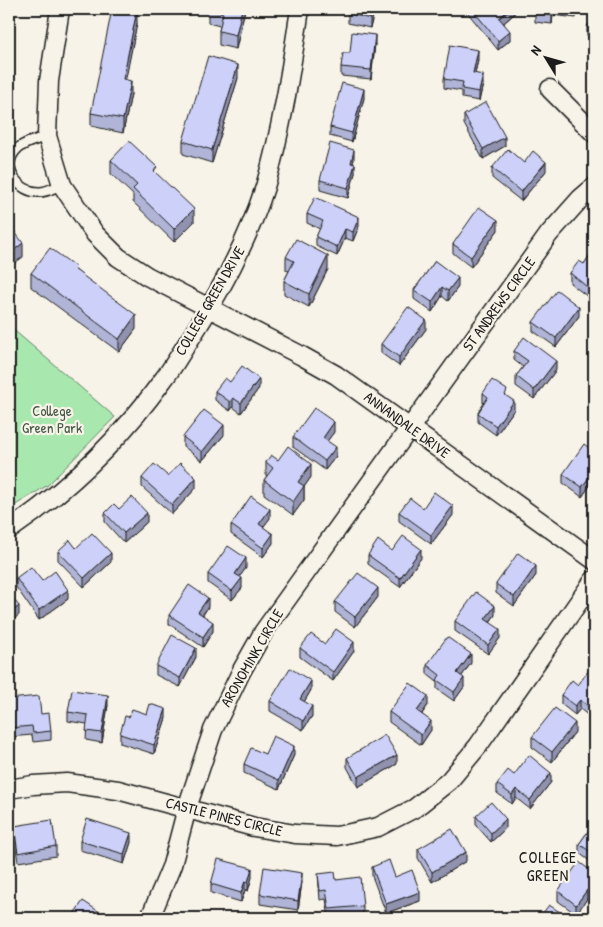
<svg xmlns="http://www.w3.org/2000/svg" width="603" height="927" font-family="'Patrick Hand',sans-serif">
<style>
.green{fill:#a8e8af;stroke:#628266}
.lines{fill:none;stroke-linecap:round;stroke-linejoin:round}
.service-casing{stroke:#1c1c1c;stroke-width:12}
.minor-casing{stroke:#1c1c1c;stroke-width:21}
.service{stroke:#f7f3e8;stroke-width:9}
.minor{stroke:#f7f3e8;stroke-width:18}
.wall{fill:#b0b4d6;stroke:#1c1c1c}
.shaded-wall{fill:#9092ae;stroke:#1c1c1c}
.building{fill:#cdd1f9;stroke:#1c1c1c}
.labels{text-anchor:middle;stroke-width:4.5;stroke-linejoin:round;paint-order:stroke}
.street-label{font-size:15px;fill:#1c1c1c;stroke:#f7f3e8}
.park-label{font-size:15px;fill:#465948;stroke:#f7f3e8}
.neighbourhood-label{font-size:16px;letter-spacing:1px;fill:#1c1c1c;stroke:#f7f3e8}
</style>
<rect width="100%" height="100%" fill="#f7f3e8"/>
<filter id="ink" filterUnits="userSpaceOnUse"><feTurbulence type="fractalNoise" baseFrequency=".02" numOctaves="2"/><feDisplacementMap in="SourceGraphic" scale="10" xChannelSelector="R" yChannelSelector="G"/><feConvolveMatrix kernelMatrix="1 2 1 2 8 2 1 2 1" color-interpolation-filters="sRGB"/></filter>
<g filter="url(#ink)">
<path class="green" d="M9 326 115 417 48 485 9 509Z"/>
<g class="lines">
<defs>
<path id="service" d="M47 136C37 140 24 142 16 150 0 168 19 193 40 192 47 192 55 187 62 185"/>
<path id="minor" d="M60 9 49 81 47 136 62 185 95 234 118 257 147 276 302 356 336 375 594 560
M550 89 594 133
M9 530C68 490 121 438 163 380 174 366 182 351 192 336 222 289 248 240 265 187 282 129 291 69 300 9
M9 789 33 785 67 783 118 790 254 827 295 834 337 836 378 827 415 808 449 781 478 746 594 580
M150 918 172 865 187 808 213 730 242 670 264 631 549 234 581 198 594 187"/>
</defs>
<use href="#service" class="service-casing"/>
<use href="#minor" class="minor-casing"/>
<use href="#service" class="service"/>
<use href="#minor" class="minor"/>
</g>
<path class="wall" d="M208 9H245L236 49 219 45V31L220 26 208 23Z
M375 9 370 28 348 23V13Z
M467 9H514V14L504 23 510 40 498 50 467 12Z
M535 9H577L576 18 553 15 552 24 535 22Z
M594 19V43L587 35V26Z
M137 23 125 80 131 94 123 133 91 126V113Z
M375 44 371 79 341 76V67L350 53Z
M478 60 475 73 483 84 479 101 462 98V91L444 88V79Z
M238 78 212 163 183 154V141Z
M364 98 352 142 330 136V127Z
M464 115 505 146 483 159 464 124Z
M354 159 353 163 355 173 348 198 320 190V180Z
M111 160 157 174 194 222 174 242 133 202V195L111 174Z
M524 163 546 171 521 201 492 178V168Z
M307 214 359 226 353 241 345 238 337 256 316 246V237L320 229 307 223Z
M498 230 471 267 453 253V244Z
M594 249 592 300 570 283V273L584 264Z
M286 257 328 269 309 307 284 294V281L289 271 286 270Z
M435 261 458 287 448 301 442 296 432 312 414 299V290Z
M76 270 136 329 119 352 31 287V273Z
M579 316 556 347 533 331V322Z
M426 329 399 366 381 353V344Z
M514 351 556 370 534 399 516 386V376L523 367 514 360Z
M230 382 259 388 241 413 233 407 230 411 215 400V391Z
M483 393 507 397 514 410 496 435 478 422V413L484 403H483Z
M334 432 327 441 336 456 325 470 293 447V437Z
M224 435 202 461 183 446V437Z
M594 452V482L593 481 582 497 563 483V474Z
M278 460 311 477 304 487V500L293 515 264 494V480L267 476H266V462Z
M168 476 196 488 172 514 142 487V478Z
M423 508 453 515 431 544 399 521V512Z
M119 509 147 522 124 543 105 522V513Z
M270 518 263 527 273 543 263 557 231 534V525Z
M76 548 111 562 84 587 58 560V551Z
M392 551 421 558 400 587 368 564V555Z
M246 568 239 577 242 588 232 600 208 583V574Z
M536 575 514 606 496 593V584Z
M16 578 42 581 68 599 39 620 16 587Z
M378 597 355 627 335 612V602Z
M208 607 203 615 213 631 203 647 169 624V615Z
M495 615 490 622 500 638 488 654 455 631V621Z
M325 644 354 651 333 681 300 657V648Z
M594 649V661L593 660V651Z
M196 657 180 687 156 675V666Z
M471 663 461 677 464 687 454 701 437 689V682L427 674V665Z
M594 668V720L580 709 575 715 561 704V695L578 685Z
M311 690 304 702 312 716 303 730 270 711V701Z
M9 699 41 714 51 731V740L33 742 32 735 9 737Z
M108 705 102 743 86 740 87 724 68 721V712Z
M428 705 422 714 431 730 421 745 389 722V712Z
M147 714 166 718 154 754 120 743V734L129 717Z
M575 732 552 762 532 747V737Z
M265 754 294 755 279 789 244 773V764Z
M347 758 397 764 358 787 347 767Z
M514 775 551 782 530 809 516 798 512 804 497 793V784Z
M476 816 506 828 491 842 476 825Z
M594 823V864L579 853V844Z
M14 826 56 846V856L18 862 14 836Z
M80 841 131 842 124 864 80 850Z
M418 849 466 861 432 882 418 858Z
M372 867 395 877 420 901 386 913 372 876Z
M594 873 593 903 587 899 576 914 558 901V891Z
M318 874 336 880 363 906V915L329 918 326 899 320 900Z
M252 877 248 891 245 890 241 902 211 893V884Z
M302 882 298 910 260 904V894Z"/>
<path class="shaded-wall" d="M242 9H245L236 49V35Z
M372 9H375L370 28V19Z
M510 9H514V14L499 27V18Z
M553 9V15L552 24V15Z
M137 10V23L123 93V79Z
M510 31V40L498 50V41Z
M10 35V48L9 52V38Z
M375 35V44L371 79V70Z
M478 50V60L473 82V73Z
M238 65V78L212 163V150Z
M483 75V84L479 101V92Z
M131 81V94L123 133V119Z
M364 89V98L352 142V133Z
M505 137V146L483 159V149Z
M354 150V159L351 172V163Z
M546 162V171L521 201V192Z
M355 164V173L348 198V188Z
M194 209V222L174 242V229Z
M359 217V226L353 241V232Z
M498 220V230L471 267V257Z
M345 229V238L337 256V247Z
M23 243V257L9 267V254Z
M328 256V269L309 307V294Z
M458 278V287L448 301V291Z
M442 287V296L432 312V302Z
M594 288V297L592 300V291Z
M579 307V316L556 347V338Z
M136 315V329L119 352V339Z
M426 320V329L399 366V357Z
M556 361V370L534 399V390Z
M259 379V388L241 413V403Z
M233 398V407L230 411V402Z
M514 401V410L496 435V426Z
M334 422V432L323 447V438Z
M224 425V435L202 461V452Z
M336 447V456L325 470V461Z
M311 464V477L304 487V500L293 515V502L298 482Z
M593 472V481L582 497V487Z
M196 478V488L172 514V505Z
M453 506V515L431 544V535Z
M270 509V518L259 533V524Z
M147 513V522L124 543V533Z
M273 534V543L263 557V548Z
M421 549V558L400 587V578Z
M111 553V562L84 587V578Z
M246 558V568L235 583V574Z
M536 566V575L514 606V597Z
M242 578V588L232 600V591Z
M378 588V597L355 627V617Z
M68 590V599L39 620V610Z
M208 598V607L198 621V612Z
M19 606V615L9 623V614Z
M495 606V615L485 628V619Z
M213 622V631L203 647V637Z
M500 629V638L488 654V645Z
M354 642V651L333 681V672Z
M196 648V657L180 687V678Z
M471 654V663L457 683V673Z
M464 678V687L454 701V692Z
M311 681V690L300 709V699Z
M108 695V705L102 743V733Z
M428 696V705L417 721V711Z
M580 700V709L575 715V706Z
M312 706V716L303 730V721Z
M166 709V718L154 754V745Z
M431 721V730L421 745V735Z
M575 723V732L552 762V752Z
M294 746V755L279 789V780Z
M397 755V764L358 787V777Z
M551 773V782L530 809V800Z
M516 789V798L512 804V795Z
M506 819V828L491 842V833Z
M131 833V842L124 864V854Z
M466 852V861L432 882V872Z
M252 868V877L248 891V882Z
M302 873V882L298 910V901Z
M245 881V890L241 902V893Z
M587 890V899L576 914V905Z
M420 892V901L386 913V904Z
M594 892V901L593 903V894Z"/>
<path class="building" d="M112 9H132L137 10 123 79 131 81 123 119 91 113Z
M208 9H242L236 35 219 31 223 13Z
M349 9H372L370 19 348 13Z
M472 9H510L499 18 510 31 498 41Z
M535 9H553L552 15 535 13Z
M594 19V34L587 26Z
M352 32 375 35 371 70 341 67 343 53H350Z
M450 45 478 50 473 73 483 75 479 92 462 89 463 82 444 79Z
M208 56 238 65 212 150 183 141Z
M342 83 364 89 352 133 330 127Z
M486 102 505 137 483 149 464 115Z
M129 141 157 167 154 171 194 209 174 229 133 189 137 185 111 160Z
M330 143 354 150 351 163 355 164 348 188 320 180Z
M508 149 524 163 533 151 546 162 521 192 492 168Z
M315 197 359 217 353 232 345 229 337 247 316 237 323 221 307 214Z
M479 207 498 220 471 257 453 244Z
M9 224 23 243 9 254Z
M296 239 328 256 309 294 284 281 294 261 286 257Z
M50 248 76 267 74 269 136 315 119 339 31 273Z
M594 249V288L592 291 570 273 579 261 584 264Z
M435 261 458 278 448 291 442 287 432 302 414 290Z
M557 290 579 307 556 338 533 322Z
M408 307 426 320 399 357 381 344Z
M524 337 556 361 534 390 516 376 528 361 514 351Z
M242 366 259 379 241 403 233 398 230 402 215 391 225 378 230 382Z
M492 380 507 390 505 395 514 401 496 426 478 413 488 397 483 393Z
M314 408 334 422 323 438 336 447 325 461 293 437Z
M204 410 224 425 202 452 183 437Z
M584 444 594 452V473L593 472 582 487 563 474Z
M288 446 311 464 298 482 304 486 293 502 264 480 273 468 266 462 271 455 278 460Z
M180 463 196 478 172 505 142 478 154 464 168 476Z
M434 492 453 506 431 535 399 512 410 498 423 508Z
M251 496 270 509 259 524 273 534 263 548 231 525Z
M132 497 147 513 124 533 105 513 114 504 119 509Z
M92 533 111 553 84 578 58 551 70 540 76 548Z
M403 536 421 549 400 578 368 555 378 540 392 551Z
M228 546 246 558 235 574 242 578 232 591 208 574Z
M518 553 536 566 514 597 496 584Z
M31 567 42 581 55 571 68 590 39 610 16 578Z
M358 573 378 588 355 617 335 602Z
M189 585 208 598 198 612 213 622 203 637 169 615Z
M476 592 495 606 485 619 500 629 488 645 455 621Z
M9 593 19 606 9 614Z
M336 629 354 642 333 672 300 648 311 634 325 644Z
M172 635 196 648 180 678 156 666Z
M447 637 471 654 457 673 464 678 454 692 437 680 440 675 427 665Z
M592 666 594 668V710L580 700 575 706 561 695 572 680 578 685Z
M290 668 311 681 300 699 312 706 303 721 270 701Z
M410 683 428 696 417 711 431 721 421 735 389 712Z
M72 690 108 695 102 733 86 731 88 715 68 712Z
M39 696 41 714 49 713 51 731 33 733 32 726 9 728V699Z
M150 704 166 709 154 745 120 734 125 716 129 717 132 709 147 714Z
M555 708 575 723 552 752 532 737Z
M385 735 397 755 358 777 347 758Z
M273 736 294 746 279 780 244 764 251 748 265 754Z
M529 755 551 773 530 800 516 789 512 795 497 784 508 770 514 775Z
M491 802 506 819 491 833 476 816Z
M87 819 131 833 124 854 80 841Z
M52 820 56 846 18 853 14 826Z
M594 823V854L579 844Z
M452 829 466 852 432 872 418 849Z
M218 859 252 868 248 882 245 881 241 893 211 884Z
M389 860 395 877 412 870 420 892 386 904 372 867Z
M579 862 594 873V892L593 894 587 890 576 905 558 891Z
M264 867 302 873 298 901 260 894Z
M335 872 336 880 360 877 363 906 329 909 326 890 320 891 318 874Z
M83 901 101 913 97 918H71Z
M549 905 569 918H539Z"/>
</g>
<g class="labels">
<g class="street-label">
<text transform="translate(210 301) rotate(-60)" y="5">COLLEGE GREEN DRIVE</text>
<text transform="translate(499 304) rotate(-54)" y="5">ST ANDREWS CIRCLE</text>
<text transform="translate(407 425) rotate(36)" y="5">ANNANDALE DRIVE</text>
<text transform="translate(252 658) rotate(-60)" y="5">ARONOMINK CIRCLE</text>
<text transform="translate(224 817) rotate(14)" y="5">CASTLE PINES CIRCLE</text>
</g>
<g class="park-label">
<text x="52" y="416">College<tspan x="52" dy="17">Green Park</tspan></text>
</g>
<g class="neighbourhood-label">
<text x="548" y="863">COLLEGE<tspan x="548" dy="18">GREEN</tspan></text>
</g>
</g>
<rect width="603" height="927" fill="none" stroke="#f7f3e8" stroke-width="30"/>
<rect x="15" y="15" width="573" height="897" fill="none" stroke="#1c1c1c" stroke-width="2" filter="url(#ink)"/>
<g transform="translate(546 58) rotate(307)" stroke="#f7f3e8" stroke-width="4" paint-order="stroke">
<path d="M0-4L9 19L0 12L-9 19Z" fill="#1c1c1c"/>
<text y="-8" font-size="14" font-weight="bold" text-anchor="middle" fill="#1c1c1c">N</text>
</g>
</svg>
